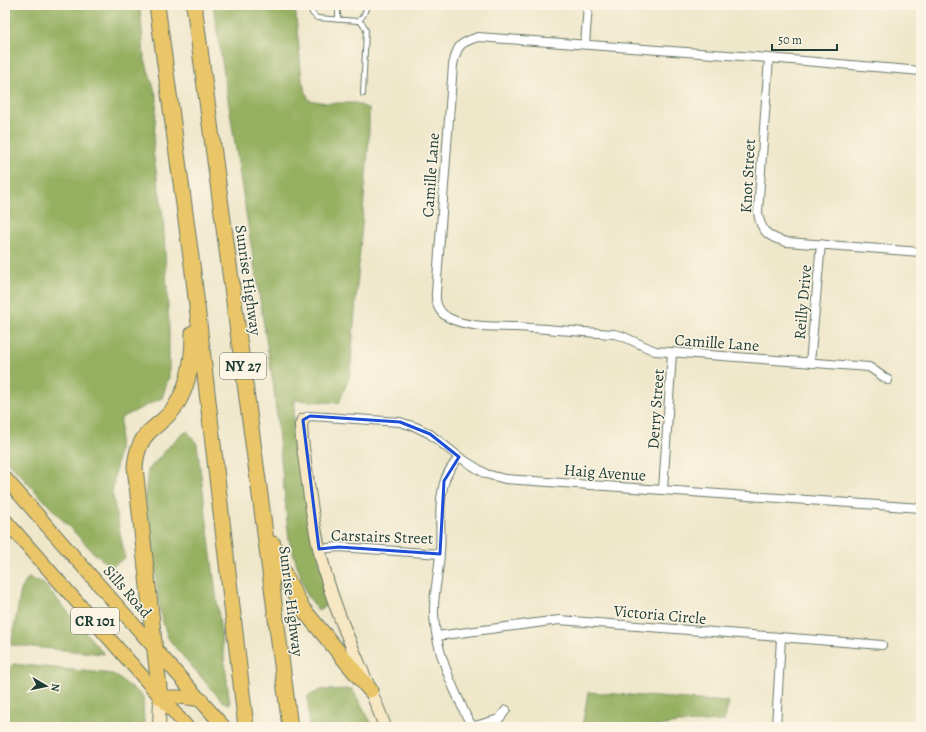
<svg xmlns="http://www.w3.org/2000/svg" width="926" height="732" font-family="Alegreya,serif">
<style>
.forest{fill:#96b062;stroke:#5a764b}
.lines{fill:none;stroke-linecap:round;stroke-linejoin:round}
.lane-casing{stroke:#687868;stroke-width:6}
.street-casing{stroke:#687868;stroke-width:10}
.secondary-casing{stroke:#687868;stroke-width:14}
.primary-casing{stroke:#687868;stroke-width:15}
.highway-casing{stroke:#687868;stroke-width:17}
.lane{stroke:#fff;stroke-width:4}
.street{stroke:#fff;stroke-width:8}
.secondary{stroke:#f7e8c3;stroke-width:12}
.primary{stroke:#eac669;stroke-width:13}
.highway{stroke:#eac669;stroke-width:15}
.marked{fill:none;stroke:#1d4ed8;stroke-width:3;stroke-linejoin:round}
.labels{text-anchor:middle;stroke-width:3;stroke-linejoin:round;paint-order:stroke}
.shield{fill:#fcf5e5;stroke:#617469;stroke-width:1}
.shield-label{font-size:15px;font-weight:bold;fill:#1f3d34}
.street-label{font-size:16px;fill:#1f3d34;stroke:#fcf5e5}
</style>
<rect width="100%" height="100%" fill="#fcf5e5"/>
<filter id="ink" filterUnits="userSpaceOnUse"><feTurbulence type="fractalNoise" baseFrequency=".025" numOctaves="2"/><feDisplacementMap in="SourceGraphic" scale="8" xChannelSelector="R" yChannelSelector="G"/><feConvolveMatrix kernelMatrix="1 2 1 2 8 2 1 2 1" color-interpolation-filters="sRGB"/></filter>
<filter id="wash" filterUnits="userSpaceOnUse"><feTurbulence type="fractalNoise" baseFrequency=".012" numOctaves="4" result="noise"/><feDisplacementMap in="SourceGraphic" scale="16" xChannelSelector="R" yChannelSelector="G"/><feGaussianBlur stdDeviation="0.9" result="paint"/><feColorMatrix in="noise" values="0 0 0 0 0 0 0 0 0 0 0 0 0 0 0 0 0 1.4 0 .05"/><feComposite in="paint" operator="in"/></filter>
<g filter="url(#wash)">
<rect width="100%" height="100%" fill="#efe7ca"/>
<path class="forest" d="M5 5H140L144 57 157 98 153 151 163 216 169 326V377L162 398 121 418 119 450 112 492 125 558 111 567 94 553 5 459Z
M213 5H295L302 81 309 100 326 103H356L369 109V137L350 375 339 403 295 400 293 435 329 604 318 610 306 593 289 540 274 389Z
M187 431 197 444 230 704 222 701 174 646 167 636 160 611 145 495 148 470 175 440Z
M28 578 43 583 104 654 11 645 21 590Z
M13 664 113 674 143 696 144 727H7V672Z
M352 689 374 727H309L308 696 321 690Z
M588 692 729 702 724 721 678 723 654 727H582Z"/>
</g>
<g filter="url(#ink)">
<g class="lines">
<defs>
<path id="lane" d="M310 5 312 13 317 18 358 21C364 17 365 12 367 5
M338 20V5
M358 21 363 24 366 30 363 94"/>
<path id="street" d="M585 44 588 5
M769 58 758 212C760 231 769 238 787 242L921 252
M810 363 821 244
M888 380 869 367 655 351 622 336 614 334C581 332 549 329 516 327 495 326 469 328 449 318 439 313 435 303 436 293L453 65C457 46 459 43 478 37L769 58 921 71
M303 420 306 417 310 416 326 417 400 422 416 427 430 434 459 457 486 474 505 479 921 508
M459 457C454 464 447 472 445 480 437 504 442 530 440 553 439 574 433 594 434 614 435 645 447 675 460 702 463 709 466 717 471 724L475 726 499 719 506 710
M663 490 672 353
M319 549 339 547 440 554
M437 636 559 620 882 645
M776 727 781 638"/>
<path id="secondary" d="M303 420 301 425 302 440C309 489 314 539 329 586 344 635 368 680 385 727
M159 727 160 697"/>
<path id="primary" d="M5 478 224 727
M5 520 187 727
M160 697H180L202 700"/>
<path id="highway" d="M157 5 193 272 246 727
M194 5 262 510 290 727
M273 544 281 568 302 608 370 690
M160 697 135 467C136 454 140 440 150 431 159 423 168 417 175 407 189 386 193 358 193 333"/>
</defs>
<use href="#lane" class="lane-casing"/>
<use href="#street" class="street-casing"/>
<use href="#secondary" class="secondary-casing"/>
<use href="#primary" class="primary-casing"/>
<use href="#highway" class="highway-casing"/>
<use href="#lane" class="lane"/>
<use href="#street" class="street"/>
<use href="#secondary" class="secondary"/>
<use href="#primary" class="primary"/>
<use href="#highway" class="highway"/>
</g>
</g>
<path class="marked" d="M310 416 400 422 430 434 459 457 444 481 440 554 339 547 319 549 303 420Z"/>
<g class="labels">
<g class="shield">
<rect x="220" y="353" width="46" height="26" rx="3"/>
<rect x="71" y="608" width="48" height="26" rx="3"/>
</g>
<g class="shield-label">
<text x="243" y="371">NY 27</text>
<text x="95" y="626">CR 101</text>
</g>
<g class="street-label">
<text transform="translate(430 175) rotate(-86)" y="6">Camille Lane</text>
<text transform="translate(747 176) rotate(-87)" y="6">Knot Street</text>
<text transform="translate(249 280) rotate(82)" y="6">Sunrise Highway</text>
<text transform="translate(802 302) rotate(-85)" y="6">Reilly Drive</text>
<text transform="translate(717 342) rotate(4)" y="6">Camille Lane</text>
<text transform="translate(655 409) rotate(-86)" y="6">Derry Street</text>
<text transform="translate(605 472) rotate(4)" y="6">Haig Avenue</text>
<text transform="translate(382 536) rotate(2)" y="6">Carstairs Street</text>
<text transform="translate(128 591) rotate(49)" y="6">Sills Road</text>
<text transform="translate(292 601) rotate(83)" y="6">Sunrise Highway</text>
<text transform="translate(660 614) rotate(5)" y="6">Victoria Circle</text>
</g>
</g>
<rect width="926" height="732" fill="none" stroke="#fcf5e5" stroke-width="20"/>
<g transform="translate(46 686) rotate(99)" stroke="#fcf5e5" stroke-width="3" paint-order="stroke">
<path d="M0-3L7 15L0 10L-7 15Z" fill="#1f3d34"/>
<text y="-6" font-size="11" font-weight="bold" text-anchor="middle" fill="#1f3d34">N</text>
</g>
<path d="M772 44v6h65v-6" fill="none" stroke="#1f3d34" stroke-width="2"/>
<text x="778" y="44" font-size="12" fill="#1f3d34" stroke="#fcf5e5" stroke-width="3" paint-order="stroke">50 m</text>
</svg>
